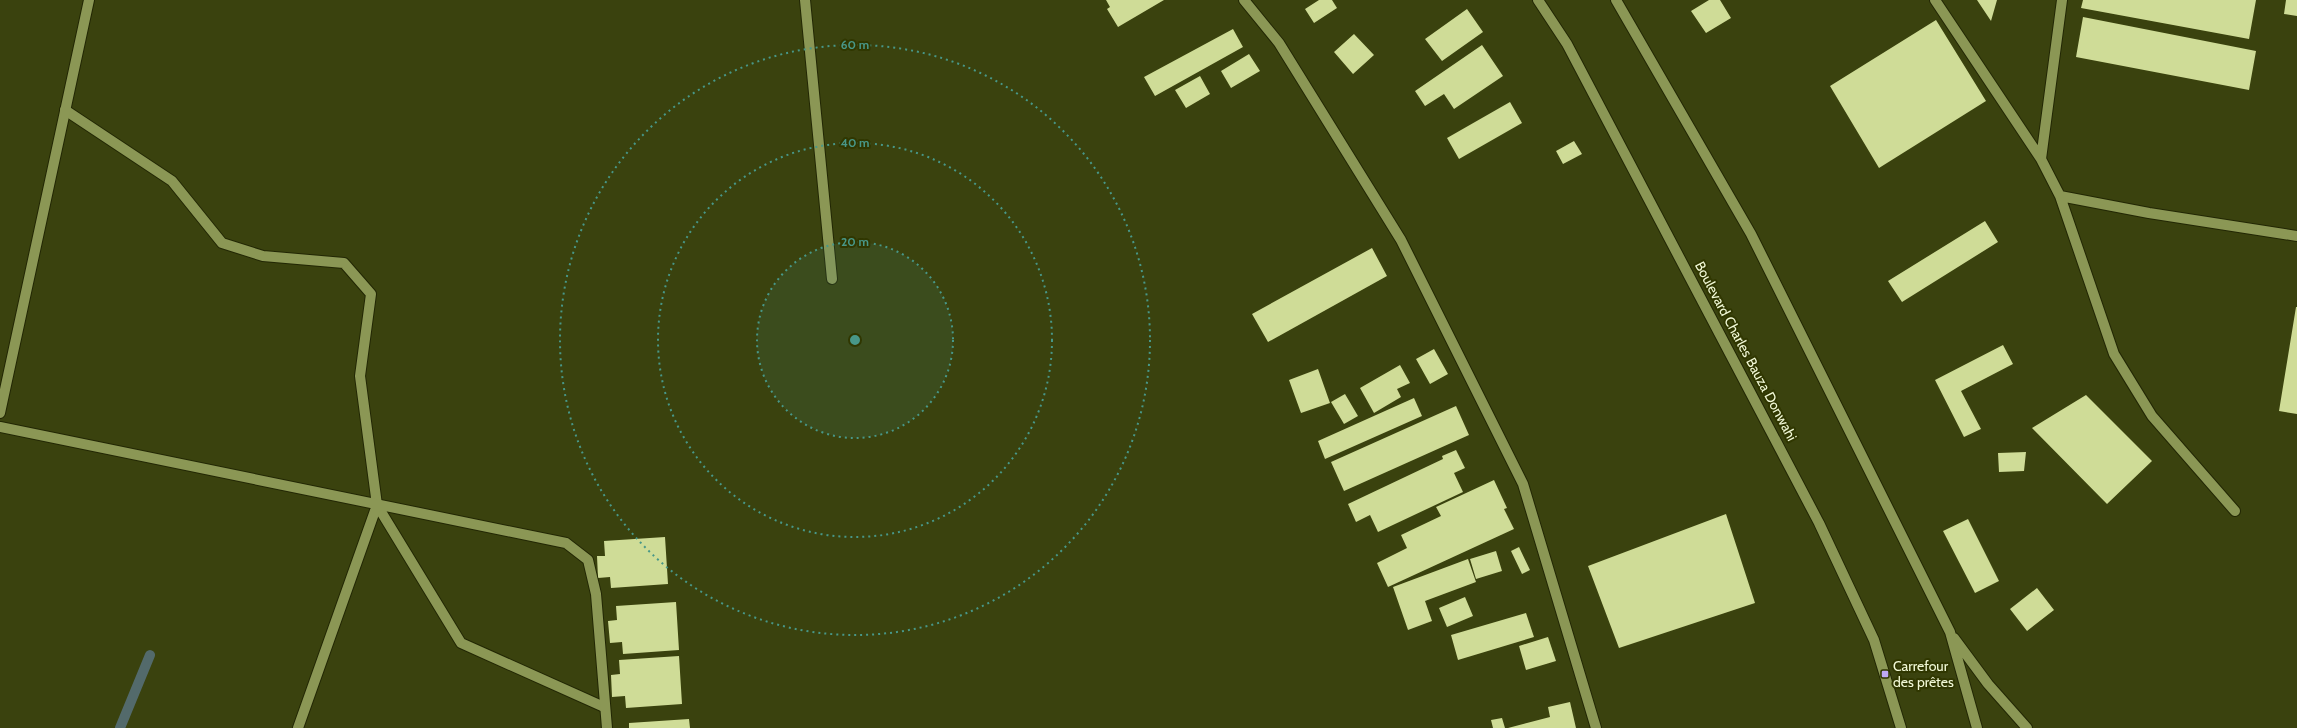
<svg xmlns="http://www.w3.org/2000/svg" width="2297" height="728" font-family="Cabin,sans-serif">
<style>
.lines{fill:none;stroke-linecap:round;stroke-linejoin:round}
.stream{stroke:#536a6b;stroke-width:10}
.building{fill:#cfdc97}
.lane-casing{stroke:#222704;stroke-width:12}
.street-casing{stroke:#222704;stroke-width:12}
.secondary-casing{stroke:#222704;stroke-width:12}
.lane{stroke:#8b9755;stroke-width:10}
.street{stroke:#8b9755;stroke-width:10}
.secondary{stroke:#8b9755;stroke-width:10}
.ring{fill:none;stroke:#489788;stroke-width:2;stroke-dasharray:2 4}
.poi-dot{fill:#bfa9f4;stroke:#303701;stroke-width:1.5}
.labels{text-anchor:middle;stroke-width:4;stroke-linejoin:round;paint-order:stroke}
.street-label{font-size:14px;fill:#f2f9d7;stroke:#303701}
.poi-label{font-size:14px;fill:#f2f9d7;stroke:#303701;text-anchor:start}
.centre{fill:#489788;stroke:#303701;stroke-width:2}
.ring-label{font-size:12px;text-anchor:middle;font-weight:bold;fill:#489788;stroke:#303701;stroke-width:4;stroke-linejoin:round;paint-order:stroke}
</style>
<rect width="100%" height="100%" fill="#3a420e"/>
<g class="lines">
<path class="stream" d="M120 728 150 655"/>
</g>
<path class="building" d="M1106 0H1164L1118 27 1107 9 1110 7Z
M1319 0H1332L1337 8 1314 23 1305 9Z
M1709 0H1720L1731 18 1706 33 1691 11Z
M1977 0H1997L1991 21Z
M2083 0H2256L2249 39 2081 8Z
M2286 0H2297V16L2284 14Z
M1467 9 1483 32 1442 61 1425 39Z
M2083 17 2256 51 2249 90 2076 57Z
M1936 20 1986 101 1879 168 1830 86Z
M1233 29 1243 47 1155 96 1144 77Z
M1354 34 1374 55 1353 74 1334 52Z
M1482 45 1503 76 1454 109 1444 94 1425 106 1415 91Z
M1249 54 1260 71 1231 88 1221 71Z
M1200 76 1210 94 1186 108 1175 90Z
M1510 102 1522 123 1459 159 1447 138Z
M1574 141 1582 154 1563 164 1556 151Z
M1985 221 1998 242 1902 302 1888 281Z
M1372 248 1387 276 1268 342 1252 314Z
M2296 307H2297V414L2279 411Z
M2003 345 2013 364 1961 391 1981 429 1964 437 1935 380Z
M1434 349 1448 374 1430 384 1416 359Z
M1400 365 1410 383 1397 389 1401 397 1374 413 1360 388Z
M1318 369 1330 403 1301 413 1289 380Z
M1345 394 1358 416 1344 424 1331 402Z
M2086 395 2152 461 2107 504 2032 428Z
M1414 398 1422 416 1325 459 1318 441Z
M1456 406 1469 435 1344 491 1331 462Z
M1456 450 1465 468 1454 473 1463 492 1378 532 1370 515 1356 522 1348 504 1443 459 1442 456Z
M2026 452 2024 471 1999 472 1998 453Z
M1494 480 1507 508 1504 509 1514 529 1388 587 1377 563 1407 548 1401 535 1441 516 1436 507Z
M1726 514 1755 603 1619 648 1588 566Z
M1968 519 1999 581 1975 593 1943 531Z
M665 537 668 584 611 588 610 577 598 578 597 556H605L604 541Z
M1519 547 1530 570 1522 574 1511 551Z
M1496 551 1502 571 1476 579 1470 559Z
M1468 559 1476 582 1425 601 1432 621 1408 630 1393 587Z
M2037 588 2054 610 2027 631 2010 609Z
M1465 597 1473 616 1447 627 1439 608Z
M676 602 679 650 623 654 622 642 610 643 608 621 617 620 616 606Z
M1526 613 1534 637 1458 660 1451 635Z
M1548 637 1556 661 1526 670 1519 646Z
M679 656 682 704 626 708 625 696 612 697 611 675 620 674 619 660Z
M1570 702 1576 728H1508L1550 717 1548 707Z
M1502 718 1505 728H1493L1491 720Z
M689 719 690 728H629V723Z"/>
<g class="lines">
<defs>
<path id="lane" d="M805 0 832 279
M65 110 172 181 222 243 263 256 344 263 371 294 360 376 377 505 461 643 604 707"/>
<path id="street" d="M1244 0 1279 43 1401 240 1523 484 1596 728
M1935 0 2041 159 2060 196 2114 354 2152 416 2235 511
M2041 159 2062 0
M2060 196 2149 213 2297 236
M0 413 89 0
M0 427 566 543 588 560 596 594 607 728
M298 728 377 505"/>
<path id="secondary" d="M1538 0 1567 44 1819 523 1874 640 1901 728
M1616 0 1751 234 1950 632 1977 728
M1954 638 1988 684 2027 728"/>
</defs>
<use href="#lane" class="lane-casing"/>
<use href="#street" class="street-casing"/>
<use href="#secondary" class="secondary-casing"/>
<use href="#lane" class="lane"/>
<use href="#street" class="street"/>
<use href="#secondary" class="secondary"/>
</g>
<circle cx="855" cy="340" r="98" fill="#489788" fill-opacity=".12"/>
<g class="ring">
<circle cx="855" cy="340" r="98"/>
<circle cx="855" cy="340" r="197"/>
<circle cx="855" cy="340" r="295"/>
</g>
<rect class="poi-dot" x="1881" y="670" width="8" height="8" rx="2"/>
<g class="labels">
<g class="street-label">
<text transform="translate(1746 351) rotate(62)" y="5">Boulevard Charles Bauza Donwahi</text>
</g>
<g class="poi-label">
<text x="1893" y="671">Carrefour<tspan x="1893" dy="16">des prêtes</tspan></text>
</g>
</g>
<circle cx="855" cy="340" r="6" class="centre"/>
<g class="ring-label">
<text x="855" y="49">60 m</text>
<text x="855" y="147">40 m</text>
<text x="855" y="246">20 m</text>
</g>
</svg>
